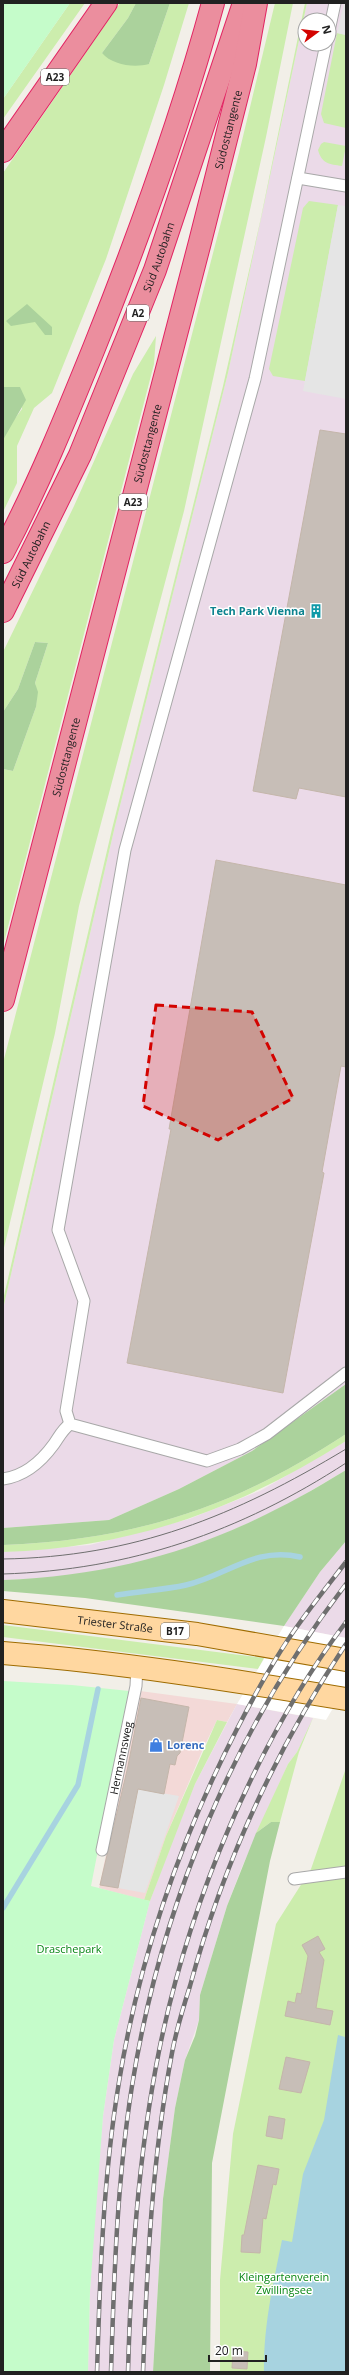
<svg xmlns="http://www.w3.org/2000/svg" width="349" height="2375" font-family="'Open Sans',sans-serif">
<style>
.commercial{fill:#f3d9d7}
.industrial{fill:#ebdae8;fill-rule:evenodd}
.grass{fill:#ccedad}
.forest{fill:#abd29c}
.park{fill:#c5fcca}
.parking{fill:#e5e5e5}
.water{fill:#a7d3e0}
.pier{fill:#fff}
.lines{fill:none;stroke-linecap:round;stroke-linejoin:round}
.stream{stroke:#a7d3e0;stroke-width:5.5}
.building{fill:#c7beb7;stroke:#c4b6aa}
.lane-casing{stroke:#a8a8a8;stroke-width:13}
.primary-casing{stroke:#9f6c00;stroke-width:24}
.highway-casing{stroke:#e22362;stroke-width:24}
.lane{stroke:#fff;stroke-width:11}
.primary{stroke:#ffd7a0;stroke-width:22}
.highway{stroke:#eb8e9e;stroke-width:22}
.tram{stroke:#6f6f6f;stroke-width:1}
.rail-casing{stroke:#6f6f6f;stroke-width:4.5}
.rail{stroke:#fff;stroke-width:3;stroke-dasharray:9;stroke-linecap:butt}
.marked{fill:#d30300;fill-opacity:0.2;stroke:#d30300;stroke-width:3;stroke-dasharray:8 5;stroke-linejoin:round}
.labels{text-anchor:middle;stroke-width:3;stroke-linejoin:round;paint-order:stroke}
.shield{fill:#fff;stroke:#646464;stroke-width:1}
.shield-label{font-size:10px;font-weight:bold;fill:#212121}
.street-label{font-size:11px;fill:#212121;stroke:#fff}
.culture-label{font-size:11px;font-weight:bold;fill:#0d838f;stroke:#fff;text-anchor:end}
.shop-label{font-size:11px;font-weight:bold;fill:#366cbe;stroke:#fff;text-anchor:start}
.park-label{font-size:11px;fill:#088714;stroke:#fff}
</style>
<rect width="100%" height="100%" fill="#f2efe8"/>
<path class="commercial" d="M140 1691 237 1704 227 1722 217 1720 203 1749 166 1836 144 1900 99 1888Z"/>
<path class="industrial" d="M307 3H346V1384L252 1451 179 1489 109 1520 3 1528V1309L115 826 228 373ZM305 20H329V44H305Z
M346 1441V1470L285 1506 205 1543 149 1560 108 1570 49 1578 3 1580V1552L90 1545 189 1519 260 1491Z
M346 1541V1638L284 1626 320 1572Z
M237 1704 313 1718 297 1752 288 1764 242 1867 227 1906 200 1995 199 2020 185 2060 175 2108 163 2199 153 2372H88L90 2291 96 2196 103 2116 114 2040 150 1901 172 1841 195 1784Z"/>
<path class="grass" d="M70 3H85L3 119V99Z
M120 3H136L128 18 102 53 149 64 170 3H189L164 85 106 259 52 393 34 408 17 446V483L3 512V440L8 428 22 409 20 387H3V173Z
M275 3H293L266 137 184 511 79 906 55 1033 3 1252V1063L239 153Z
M305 3H307L228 373 115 826 3 1309V1300L112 829 223 386 260 222Z
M337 33 346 35V128L324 123 321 114Z
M324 142 346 146 342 166C329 164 322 164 318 150L321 144Z
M309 201 338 205 305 381 273 376 269 369 303 208Z
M156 336 154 364 3 946V769L13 771 36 707 37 692 35 683 48 643 35 642 18 689 3 712V652L74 506 133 374Z
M346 1434V1441C239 1509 131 1548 3 1552V1545C136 1540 235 1507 346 1434Z
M3 1625 264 1658 258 1669 3 1637Z
M313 1718 299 1752 280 1822H271L256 1833 288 1764 297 1752Z
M217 1720 227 1722 195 1784 150 1901 144 1900 166 1836Z
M346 1768V2372H220V2280L233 2134 276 1924 311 1869Z"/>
<path class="forest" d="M136 3H170L149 64C134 68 112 65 102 53L128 18Z
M27 304 52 327V335H45L35 322 11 326 6 321Z
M3 387H20L26 400 3 440Z
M35 642 48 643 35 683 38 692 36 707 13 771 3 769V712L18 689Z
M346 1384V1434C235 1507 136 1540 3 1545V1528L109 1520 179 1489 252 1451Z
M346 1470V1541L320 1572 284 1626 85 1598 3 1591V1580C135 1575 234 1539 346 1470Z
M271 1822H280L270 1861 212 2163 210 2372H153L163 2199 175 2108 185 2060 195 2036 199 2020 200 1995 227 1906 256 1833Z"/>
<path class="park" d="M3 3H70L3 99Z
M3 1681 72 1685 129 1691 91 1886 150 1901 114 2040 103 2116 90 2291 88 2372H3Z"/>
<path class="parking" d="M344 3H346V35L337 33Z
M338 205 346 206V399L303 391Z
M138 1789 179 1796 145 1893 118 1888Z"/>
<path class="water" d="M346 2034V2372H264C263 2328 273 2284 282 2240L292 2242 303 2174 324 2120 338 2035 345 2037Z"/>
<path class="pier" d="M284 1626 346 1638V1686L326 1720 237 1704Z"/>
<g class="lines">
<path class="stream" d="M117 1595C139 1591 164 1590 186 1585 226 1576 255 1546 300 1557
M3 1908 78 1785 98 1689"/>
</g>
<path class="building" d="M320 430 346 434V797L299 788 296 799 253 791Z
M216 860 346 885V1067L341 1066 322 1172 324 1173 283 1393 127 1363 171 1129H169Z
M141 1698 189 1707 180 1753 177 1756 175 1765 170 1764 164 1794 138 1789 118 1888 100 1885 128 1766Z
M318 1936 325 1949 319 1952 324 1960 316 2008 333 2011 330 2025 285 2016 288 2001 295 2003 297 1993 301 1994 308 1956 302 1945Z
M286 2057 310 2062 301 2093 279 2089Z
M269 2116 285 2119 282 2139 266 2136Z
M258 2165 279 2169 276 2185 273 2184 266 2219 263 2218 260 2253 241 2252 242 2235H244Z
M233 2351 248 2352 247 2369 232 2368Z"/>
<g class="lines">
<defs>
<g id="lane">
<path d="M329 31 335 3"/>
<path d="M326 44 255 379 125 850 58 1230 84 1301 66 1411 70 1424 207 1461 240 1449 267 1434 346 1373"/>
<path d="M298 178 346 186"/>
<path d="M3 1479C25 1476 41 1462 54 1444 59 1437 62 1430 70 1424"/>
<path id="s1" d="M102 1850 136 1686 137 1666"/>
<path d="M294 1879 346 1872"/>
</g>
<g id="primary">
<path id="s2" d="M3 1611 197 1634 346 1660"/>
<path d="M3 1653C118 1662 232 1680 346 1699"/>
</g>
<g id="highway">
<path d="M3 151 106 3"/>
<path d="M3 552C38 486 66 417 94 348 139 236 181 120 213 3"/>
<path id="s3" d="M3 611 80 455 155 270 244 3"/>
<path id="s4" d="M3 1000 200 242 245 64 256 3"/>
</g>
</defs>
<use href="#lane" class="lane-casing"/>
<use href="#primary" class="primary-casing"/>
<use href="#highway" class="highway-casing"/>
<use href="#lane" class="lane"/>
<use href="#primary" class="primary"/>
<use href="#highway" class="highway"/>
<path class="tram" d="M3 1559C134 1557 235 1516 346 1449
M3 1574C130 1570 240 1532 346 1463"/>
<defs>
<path id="rail" d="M97 2372C100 2275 103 2178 119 2082 139 1959 180 1840 237 1729 255 1694 274 1659 296 1628 312 1605 329 1584 346 1562
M111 2372C114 2277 117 2181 132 2086 161 1904 234 1730 346 1584
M128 2372C131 2265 138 2156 159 2051 189 1903 255 1743 346 1622
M143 2372C147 2265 152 2159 172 2053 176 2031 183 2008 190 1986 223 1864 276 1749 346 1644"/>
</defs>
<use href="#rail" class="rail-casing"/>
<use href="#rail" class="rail"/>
</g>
<path class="marked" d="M156 1005 252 1012 293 1098 218 1140 143 1106Z"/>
<defs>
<symbol id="building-bare" viewBox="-9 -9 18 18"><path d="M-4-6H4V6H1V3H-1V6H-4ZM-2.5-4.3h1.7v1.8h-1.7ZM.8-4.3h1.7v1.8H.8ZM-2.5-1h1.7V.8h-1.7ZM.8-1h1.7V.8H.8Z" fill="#0f9aa8" stroke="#fff" stroke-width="2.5" paint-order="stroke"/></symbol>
<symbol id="shop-bare" viewBox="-9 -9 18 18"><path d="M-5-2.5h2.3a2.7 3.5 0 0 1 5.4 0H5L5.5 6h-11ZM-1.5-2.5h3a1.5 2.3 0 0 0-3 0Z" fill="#3f7fe0" stroke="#fff" stroke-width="2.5" paint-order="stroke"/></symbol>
</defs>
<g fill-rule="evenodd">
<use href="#building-bare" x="306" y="601" width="20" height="20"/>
<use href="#shop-bare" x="146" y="1735" width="20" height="20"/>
</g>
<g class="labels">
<g class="shield">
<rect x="41" y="69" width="28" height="16" rx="3"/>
<rect x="127" y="305" width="22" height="16" rx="3"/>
<rect x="119" y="494" width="28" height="16" rx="3"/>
<rect x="161" y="1623" width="28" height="16" rx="3"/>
</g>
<g class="shield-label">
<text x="55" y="81">A23</text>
<text x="138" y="317">A2</text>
<text x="133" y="506">A23</text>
<text x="175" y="1635">B17</text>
</g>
<g class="street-label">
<text dy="4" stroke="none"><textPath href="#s4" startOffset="899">Südosttangente</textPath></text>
<text dy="4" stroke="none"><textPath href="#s3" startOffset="387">Süd Autobahn</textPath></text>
<text dy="4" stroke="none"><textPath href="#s4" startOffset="575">Südosttangente</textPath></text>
<text dy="4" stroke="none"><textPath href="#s3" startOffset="63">Süd Autobahn</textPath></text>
<text dy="4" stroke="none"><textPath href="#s4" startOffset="251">Südosttangente</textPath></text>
<text dy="4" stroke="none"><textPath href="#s2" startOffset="113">Triester Straße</textPath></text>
<text dy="4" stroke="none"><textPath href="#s1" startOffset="94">Hermannsweg</textPath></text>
</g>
<g class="culture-label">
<text x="305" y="615">Tech Park Vienna</text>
</g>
<g class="shop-label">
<text x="167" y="1749">Lorenc</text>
</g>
<g class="park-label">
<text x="69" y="1953">Draschepark</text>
<text x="284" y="2281">Kleingartenverein<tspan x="284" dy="13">Zwillingsee</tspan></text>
</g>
</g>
<rect width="349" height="2375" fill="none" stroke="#212121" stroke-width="8"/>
<g transform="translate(317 32) rotate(75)"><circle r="19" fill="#ffffff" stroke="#a6a6a6"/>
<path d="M0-3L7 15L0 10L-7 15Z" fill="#d30300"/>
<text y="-6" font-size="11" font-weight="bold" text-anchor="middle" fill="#212121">N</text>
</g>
<path d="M209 2355v6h57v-6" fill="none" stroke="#212121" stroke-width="2"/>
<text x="215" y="2355" font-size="12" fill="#212121" stroke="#ffffff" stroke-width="3" paint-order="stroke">20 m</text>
</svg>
